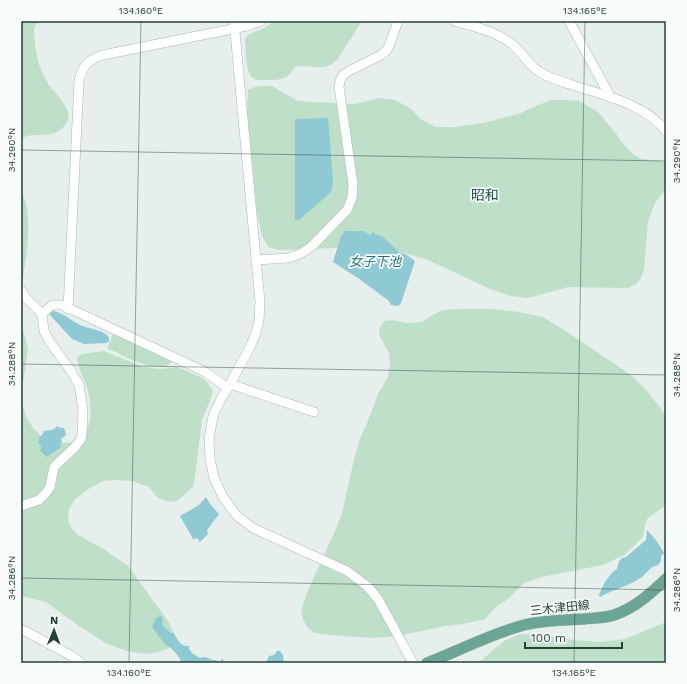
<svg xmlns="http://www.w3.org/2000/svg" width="687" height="684" font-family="'Work Sans','Noto Sans JP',sans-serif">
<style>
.green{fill:#bfe0c8}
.water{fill:#8ec9d4}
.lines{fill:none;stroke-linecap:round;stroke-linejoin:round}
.minor-casing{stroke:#a8b8b2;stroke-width:10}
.major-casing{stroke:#c2cac8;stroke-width:12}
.minor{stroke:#fff;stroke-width:9}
.major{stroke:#6aa596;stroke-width:11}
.ticks{fill:none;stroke:#24423a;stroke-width:1;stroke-opacity:0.45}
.labels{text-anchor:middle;stroke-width:3.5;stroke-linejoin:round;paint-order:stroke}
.street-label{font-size:12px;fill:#24423a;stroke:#f7fbf9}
.water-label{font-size:13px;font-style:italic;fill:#1c6f80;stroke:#f7fbf9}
.quarter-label{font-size:14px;fill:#1f5548;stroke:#f7fbf9}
.neatline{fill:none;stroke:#24423a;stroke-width:1.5}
.ticks-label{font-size:10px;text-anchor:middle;fill:#24423a}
</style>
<rect width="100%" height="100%" fill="#e6efeb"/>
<path class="green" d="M21 21H41L35 25 34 29C35 44 36 61 43 74 46 81 50 87 55 92 64 104 77 116 61 129 49 140 30 130 21 140Z
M273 21H362L337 60C325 72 311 65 297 66 292 69 291 75 286 77 281 80 274 80 268 80 264 80 257 81 253 78 245 74 246 48 245 40 248 33 255 32 262 29 266 27 270 24 273 21Z
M261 86H272L298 101 314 102 355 104 379 98 395 100 410 108 422 120 436 127H454L483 123 521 113 538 105 552 100H567L579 101 598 112 614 131 624 145 634 155 641 159 662 161 666 164V189L655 203 648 221 644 270 641 278 636 284 628 288 568 287 540 295 527 298 511 296 490 289 428 260 408 254 383 249 337 248 279 250 268 247 262 236 257 211 247 113 248 90 255 87Z
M21 188C22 193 24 198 26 203 32 232 25 262 21 290Z
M461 309H491L519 312 543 317 561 328 631 375 648 392 661 409 666 417V505L647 519 645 525 643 537 624 555 603 565 542 577 524 583 508 599 496 607 485 619 463 624 445 626 417 632 388 637 371 638 331 635 315 633 307 627 303 619 301 611 304 601 308 590 335 531 342 513 355 455 360 439 371 413 378 394 388 377 390 363 389 353 379 334V330L384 321 393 320 407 323 422 322 431 316 443 310Z
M21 322 28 349 22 389 23 407 26 416 33 428 43 438 55 443H63L80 441C82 436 86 432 88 427 93 416 90 393 85 382 82 374 78 367 77 358L82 354 104 351 143 367 160 369 177 367 203 378 208 383 213 391 211 398 202 420 195 476 193 487 177 501 168 502 157 497 149 487 132 481 114 480 103 481 90 488 74 500 69 510 68 520 72 529 78 535 105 550 128 566 139 581 170 624 174 635 172 643 169 648 159 652 146 654 127 651 107 644 76 624 46 602 34 599 21 596Z
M115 330 173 357 170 364C151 373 125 356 107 348Z
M666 622V663H478L504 641 520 634H537L573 640 600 642 625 639Z"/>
<path class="water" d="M328 118 333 180 332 189 329 194 299 220H295V119Z
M345 231H363L371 235 372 232 383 237 399 252 407 255 415 261 401 303 398 306 391 305 389 301 358 278 333 262 341 236Z
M51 311C60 310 72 321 80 325 87 328 102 330 107 335 109 337 109 338 109 341L106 343 84 344 72 339 51 316 50 314Z
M57 426 60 428H64L66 435 61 439 62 442 60 444 61 447 47 457C44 455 43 453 40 451L41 448 40 444 38 443 40 437 42 435 44 431C49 430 54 431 57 426Z
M206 497 210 504 219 514 207 530 208 534 200 542 197 538 193 539 180 516 199 505Z
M647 530 656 540 664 553 661 556V561L658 565 652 567 642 577 632 583 610 592 600 597 599 595C602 587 609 573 617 569L619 561 622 558 626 557 646 540Z
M160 616 162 617 163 626 166 628 170 633H174C177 640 181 647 189 646V649L192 653 200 658 205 657 213 660H216L219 663 221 661 222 658 225 663H227H182L178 656 172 649 164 643 152 627 156 618Z
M277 651H280L283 655 284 663H266L269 656 274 655Z"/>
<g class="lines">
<defs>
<path id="minor" d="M234 21 260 302 259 321 256 333 250 347 228 388 222 397 213 416 209 440 210 459 214 478 223 497 237 516 253 528 347 571 367 586 378 599 413 663
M454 21C475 27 496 31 513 45 523 53 529 66 541 73 550 78 560 81 569 84 602 95 644 103 666 131
M569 21 611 98
M256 260 288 258 300 254 311 247 347 210 352 198 353 184 339 87 340 81 343 75 349 71 381 55 387 50 390 43 398 21
M21 290 25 297 42 314 44 331 50 342 71 371 79 385 81 396 83 411 82 434 81 439 76 446 54 467 50 487 46 493 39 500 21 506
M68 309 79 81C83 64 88 60 103 55L247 26 261 21
M42 314 52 305H62L197 368 205 372 228 388
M230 384 314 412
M21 629 70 655 81 663"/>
<path id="major" d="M427 663C459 651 490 634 524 625 543 620 564 620 584 619 594 618 605 618 614 615 635 608 650 594 666 579"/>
</defs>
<use href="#minor" class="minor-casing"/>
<use href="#major" class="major-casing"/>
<use href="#minor" class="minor"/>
<use href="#major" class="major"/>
</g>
<path class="ticks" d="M21 150 666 161M21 364 666 375M21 578 666 590M129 663 141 21M574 663 585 21"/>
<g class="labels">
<g class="street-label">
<text transform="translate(560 608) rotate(-6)" y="4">三木津田線</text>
</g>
<g class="water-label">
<text x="375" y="266">女子下池</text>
</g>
<g class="quarter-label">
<text x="485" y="200">昭和</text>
</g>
</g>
<rect width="687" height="684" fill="none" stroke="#f7fbf9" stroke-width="44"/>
<g transform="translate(54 630) rotate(1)" stroke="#f7fbf9" stroke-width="3" paint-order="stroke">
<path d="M0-3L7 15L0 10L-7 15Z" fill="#24423a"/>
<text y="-6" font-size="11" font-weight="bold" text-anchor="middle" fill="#24423a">N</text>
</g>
<path d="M525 642v6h97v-6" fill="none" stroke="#24423a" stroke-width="2"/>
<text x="531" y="642" font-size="12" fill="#24423a" stroke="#f7fbf9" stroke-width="3" paint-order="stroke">100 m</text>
<rect x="22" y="22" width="643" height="640" class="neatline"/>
<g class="ticks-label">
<text x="141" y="14">134.160°E</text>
<text x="585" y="14">134.165°E</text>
<text transform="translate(11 150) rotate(-90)" y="4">34.290°N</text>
<text transform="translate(676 161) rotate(-90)" y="4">34.290°N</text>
<text transform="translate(11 364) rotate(-90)" y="4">34.288°N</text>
<text transform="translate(676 375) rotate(-90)" y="4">34.288°N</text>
<text transform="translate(11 578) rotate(-90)" y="4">34.286°N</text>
<text transform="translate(676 590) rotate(-90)" y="4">34.286°N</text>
<text x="129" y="676">134.160°E</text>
<text x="574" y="676">134.165°E</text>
</g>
</svg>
